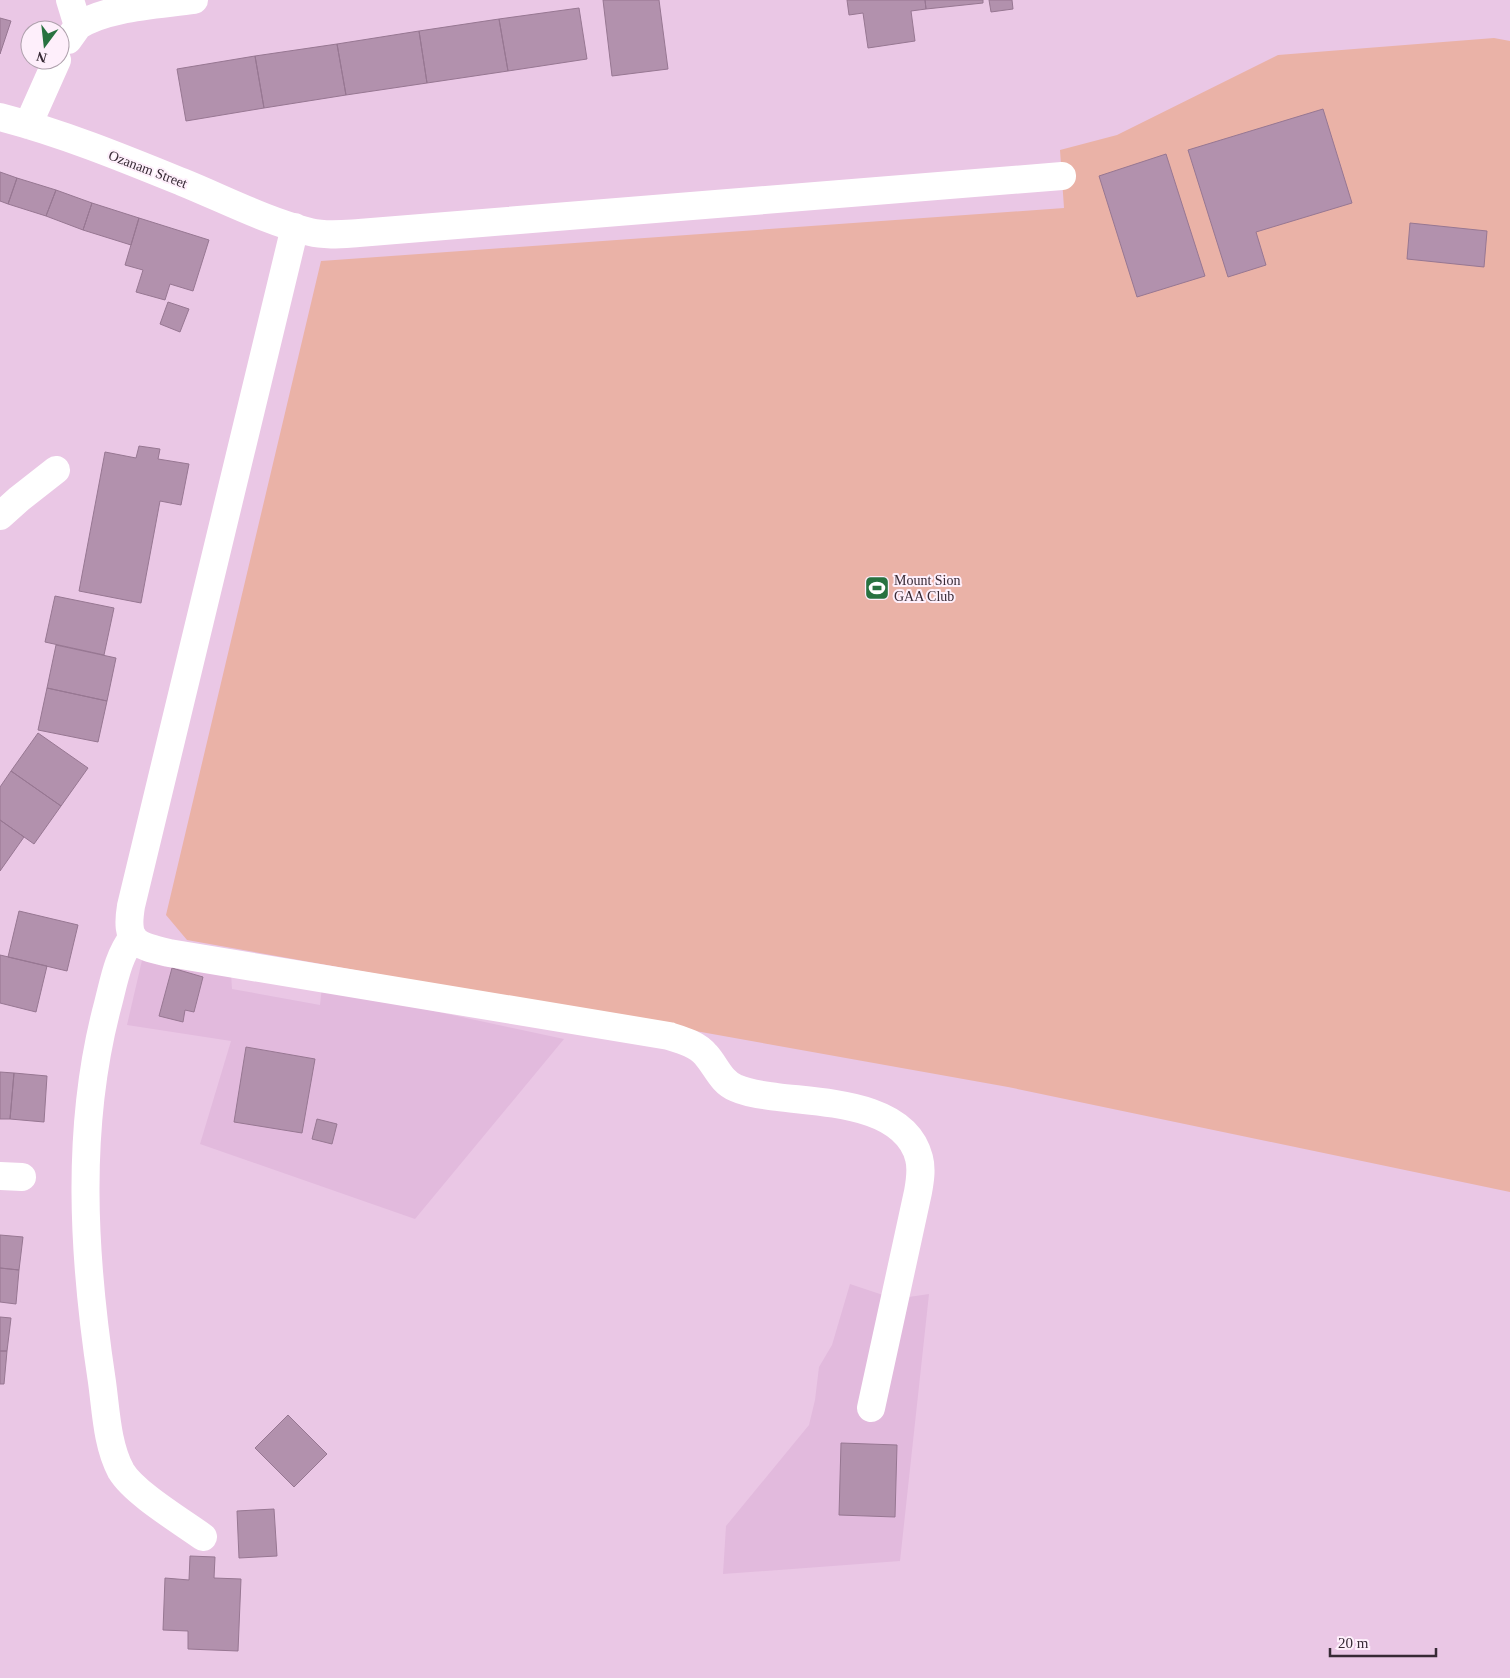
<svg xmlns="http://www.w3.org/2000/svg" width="1510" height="1678" font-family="'Times New Roman',serif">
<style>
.built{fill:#e2badd}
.green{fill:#eab2a7}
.building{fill:#b291ad;stroke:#977792}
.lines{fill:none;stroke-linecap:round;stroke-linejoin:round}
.minor{stroke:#fff;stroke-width:28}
.labels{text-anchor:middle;stroke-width:4;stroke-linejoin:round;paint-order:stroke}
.street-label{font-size:14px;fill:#372a35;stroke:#feeffb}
.poi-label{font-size:14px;fill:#372a35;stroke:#feeffb;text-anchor:start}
</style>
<rect width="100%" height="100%" fill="#eac7e5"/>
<!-- built -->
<path class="built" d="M143,956L231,973L232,989L320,1005L322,987L564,1039L415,1219L200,1144L231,1041L127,1025Z
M850,1284L895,1299L929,1294L900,1561L723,1574L726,1526L809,1425L815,1400L819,1367L832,1345Z"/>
<!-- green -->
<path class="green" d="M1494,38L1510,41V1192L1008,1087L187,940L166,915L321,261L1064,208L1060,150L1117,135L1278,55Z"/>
<!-- building -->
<path class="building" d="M603,0H659L668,69L612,76Z
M847,0H925L926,9L911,11L915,41L868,48L863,13L849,15Z
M925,0H983V3L926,9Z
M989,0H1012L1013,9L991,12Z
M579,8L587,59L508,71L499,19Z
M0,18L11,21L0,54Z
M499,19L508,71L427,83L419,31Z
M419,31L427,83L346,95L337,44Z
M337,44L346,95L264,108L255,56Z
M255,56L264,108L186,121L177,69Z
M1323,109L1352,203L1256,232L1266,265L1228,277L1188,150Z
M1166,154L1205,276L1137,297L1099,176Z
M0,172L17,178L8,204L0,201Z
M17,178L56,190L46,216L8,204Z
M56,190L92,203L83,230L46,216Z
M92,203L139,218L131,245L83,230Z
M139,218L209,240L193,291L170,284L165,300L136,292L143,270L125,265Z
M1410,223L1487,231L1484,267L1407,259Z
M168,302L189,309L180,332L160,324Z
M139,446L160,449L158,459L189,464L181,505L160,501L141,603L79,591L105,452L136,458Z
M55,596L114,608L104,655L45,642Z
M56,645L116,658L107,701L47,688Z
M47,688L107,701L98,742L38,730Z
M38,733L88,768L61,806L11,771Z
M11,771L61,806L34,844L0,820V787Z
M0,820L24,837L0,871Z
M19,911L78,925L67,971L8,957Z
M0,955L47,966L36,1012L0,1003Z
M172,968L203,977L194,1012L185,1010L183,1022L159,1016Z
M246,1047L315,1059L302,1133L234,1122Z
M0,1072L14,1073L10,1119H0Z
M14,1073L47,1076L44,1122L10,1119Z
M317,1119L337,1124L332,1144L312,1139Z
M0,1235L23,1237L19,1270L0,1268Z
M0,1268L19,1270L16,1304L0,1302Z
M0,1317L11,1318L7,1351H0Z
M0,1351H7L4,1384H0Z
M288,1415L327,1454L294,1487L255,1448Z
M841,1443L897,1445L895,1517L839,1515Z
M274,1509L277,1556L239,1558L237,1511Z
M190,1556L215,1557L214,1578L241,1579L238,1651L188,1649V1631L163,1630L165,1578L189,1580Z"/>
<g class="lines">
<!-- minor -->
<path class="minor" d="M78,26C106,7 160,5 194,0
M68,40L78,26L70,0
M0,117C62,133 123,158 182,182C224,199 266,221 310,232C325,236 343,234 359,233L1062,176
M28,125L57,60
M295,227L131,906C125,943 136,945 169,953L669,1036C682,1040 697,1044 706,1055C716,1066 721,1082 736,1088C749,1094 763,1095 777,1097C822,1103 905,1103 919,1158C922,1169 920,1181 918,1192L871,1408
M0,516L19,499L56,470
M133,937C118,956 114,981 108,1004C75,1127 83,1257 102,1382C106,1411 107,1445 121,1471C134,1493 181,1521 203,1537
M0,1176L22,1177"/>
</g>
<!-- icons -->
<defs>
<symbol id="stadium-square" viewBox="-11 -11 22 22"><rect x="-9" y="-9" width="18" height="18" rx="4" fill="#287240" stroke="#feeffb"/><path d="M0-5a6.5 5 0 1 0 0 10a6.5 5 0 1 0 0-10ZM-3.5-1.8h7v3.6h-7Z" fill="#fff"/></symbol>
</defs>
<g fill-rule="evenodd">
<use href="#stadium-square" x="863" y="574" width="28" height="28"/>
</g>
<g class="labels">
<!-- street labels -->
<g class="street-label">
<text transform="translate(148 169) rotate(21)" y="5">Ozanam Street</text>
</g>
<!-- poi labels -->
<g class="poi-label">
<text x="894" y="585">Mount Sion<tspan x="894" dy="16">GAA Club</tspan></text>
</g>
</g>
<!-- north arrow -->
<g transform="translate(45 45) rotate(195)"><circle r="24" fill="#feeffb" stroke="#aea0ac"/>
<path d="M0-4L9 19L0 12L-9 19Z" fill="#287240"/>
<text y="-8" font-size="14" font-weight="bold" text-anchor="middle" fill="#372a35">N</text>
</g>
<!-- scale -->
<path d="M1330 1648v8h106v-8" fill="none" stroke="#372a35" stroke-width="2.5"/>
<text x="1338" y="1648" font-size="15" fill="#372a35" stroke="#feeffb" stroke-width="4" paint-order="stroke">20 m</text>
</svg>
